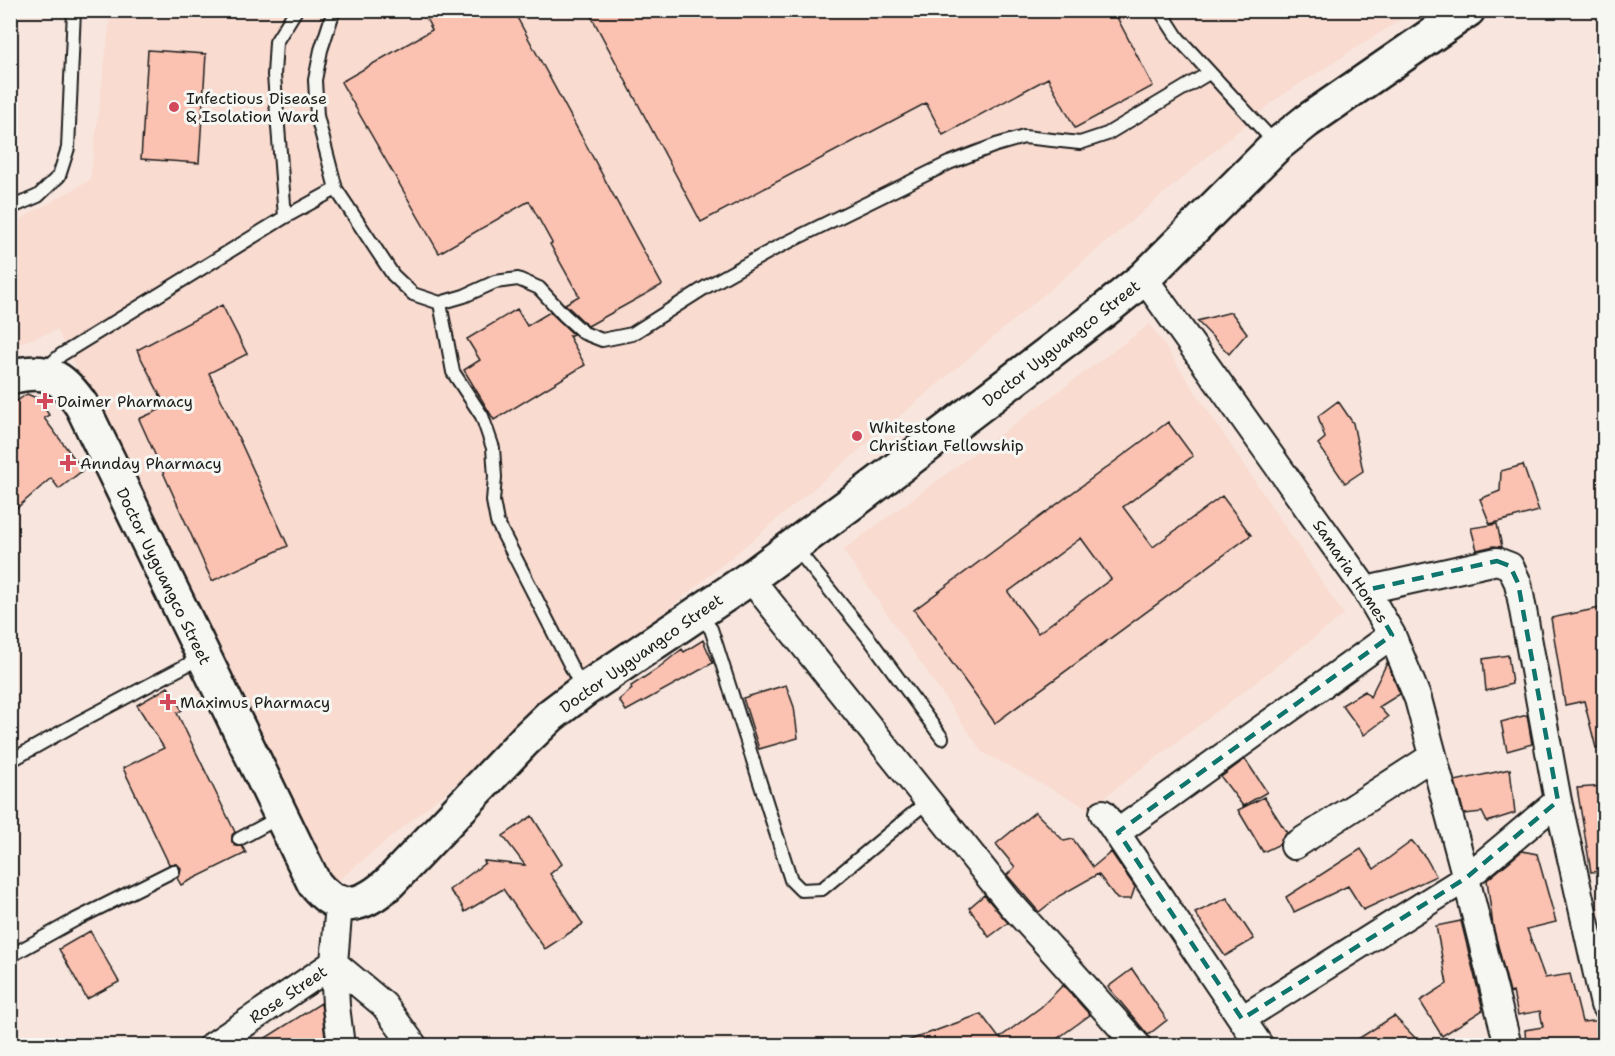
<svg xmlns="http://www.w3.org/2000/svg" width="1615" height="1056" font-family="'Shantell Sans',sans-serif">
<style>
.built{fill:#f9dbd0}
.building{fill:#fbc2b1;stroke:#1c1c1c;stroke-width:1.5;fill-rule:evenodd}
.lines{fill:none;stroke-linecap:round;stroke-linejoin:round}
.service-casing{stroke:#1c1c1c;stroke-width:16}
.minor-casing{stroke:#1c1c1c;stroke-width:30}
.secondary-casing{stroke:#1c1c1c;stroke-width:38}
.service{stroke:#f6f6f2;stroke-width:12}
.minor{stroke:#f6f6f2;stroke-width:26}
.secondary{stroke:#f6f6f2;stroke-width:33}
.marked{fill:none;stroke:#0f766e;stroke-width:4.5;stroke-dasharray:12 8;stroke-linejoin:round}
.poi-dot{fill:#d1495b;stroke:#f6f6f2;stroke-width:2}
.labels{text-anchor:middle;stroke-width:6;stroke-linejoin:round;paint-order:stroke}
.poi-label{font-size:16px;fill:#1c1c1c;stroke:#f6f6f2;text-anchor:start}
.street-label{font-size:16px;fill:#1c1c1c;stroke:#f6f6f2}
</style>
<rect width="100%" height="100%" fill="#f8e6de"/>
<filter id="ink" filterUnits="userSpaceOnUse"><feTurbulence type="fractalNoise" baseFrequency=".0167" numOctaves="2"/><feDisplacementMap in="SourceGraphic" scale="12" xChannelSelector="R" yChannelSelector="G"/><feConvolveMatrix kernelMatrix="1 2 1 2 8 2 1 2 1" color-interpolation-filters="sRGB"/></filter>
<g filter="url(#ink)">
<!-- built -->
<path class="built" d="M111,11H1414L1275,100L761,533L334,884L57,330L11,346L10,225L90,180Z
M1150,324L1344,615L1089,809L982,752L843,550Z"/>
<!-- building -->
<path class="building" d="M422,10H513L662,285L588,326L565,304L579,296L550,244L552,243L529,201L439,253L341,82L432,30Z
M588,10H1113L1153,86L1075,128L1048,78L943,135L926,103L701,222Z
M148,50L206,54L199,163L141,159Z
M222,305L247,354L209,373L288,546L212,581L139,419L166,407L137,350Z
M517,309L527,326L550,312L573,334L569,336L585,365L494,420L464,370L480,360L467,339Z
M1231,312L1247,333L1229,354L1197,321Z
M27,394L39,399L49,415L44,418L83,470L59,489L51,478L10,514V406Z
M1338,401L1353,423L1363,471L1345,483L1318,444L1325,438L1318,416Z
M1168,422L1193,456L1123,507L1153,547L1222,496L1251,535L995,723L914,610ZM1081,538L1111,579L1038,633L1008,592Z
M1523,465L1539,511L1490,524L1480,499L1500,491L1501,471Z
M1497,524L1502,547L1494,546L1477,550L1471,528Z
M1600,608L1605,646V746L1596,748L1584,701L1565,705L1551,618Z
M703,640L713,663L626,711L619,700L632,689L631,686L657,669L682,649L684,652Z
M1508,655L1512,684L1486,691L1483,659Z
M1387,663L1400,694L1379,707L1388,717L1364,735L1342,705L1365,691L1370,697Z
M786,685L794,707L798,738L759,749L743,698Z
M168,687L182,710L177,713L235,832L232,835V842L235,846H242L246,853L181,885L177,878L180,875L181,868L177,864H169L123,768L164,748L137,705Z
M1527,715L1532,744L1507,751L1501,722Z
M1245,759L1267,792L1243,806L1221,777Z
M1510,769L1515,813L1487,822L1482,812L1464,814L1455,781Z
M1605,786V871L1591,872L1577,788Z
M1264,797L1287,833L1281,839L1280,844L1263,852L1238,810Z
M1035,812L1064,841L1073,839L1093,867L1111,852L1135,887L1131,899H1117L1098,874L1059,896L1039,912L1007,875L1015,867L996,844Z
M532,816L562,864L550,874L583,924L545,949L503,889L465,912L459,901L449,890L485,863L484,861L525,865L503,836Z
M1412,841L1426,858L1436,876L1363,910L1348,886L1294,912L1286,897L1361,849L1374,869Z
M1522,851L1537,854L1556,922L1527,929L1545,978L1570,974L1582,1022L1605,1020V1046H1526L1525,1030L1543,1027L1540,1011L1518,1015L1513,992L1510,993L1493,926L1487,880Z
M984,895L1008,923L989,937L969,908Z
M1227,898L1254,939L1225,956L1195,913Z
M1461,921L1483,1010L1442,1036L1420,1001L1447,984L1436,926Z
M90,931L119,982L87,999L59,949Z
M1132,969L1167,1020L1148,1035L1108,987Z
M1063,985L1090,1015L1047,1046H903L902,1043L981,1014L999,1038L1041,1007Z
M321,1003L325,1037L314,1046H253Z
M1394,1016L1423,1046H1347Z"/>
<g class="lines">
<defs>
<path id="service" d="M334,10L321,50L315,80L317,116L336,189L393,275L413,294L440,303L464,296L495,282L518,279L539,288L564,315L584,333L602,340L632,334L706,287L774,249L949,163L996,145L1024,137L1080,143L1107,134L1209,73
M1160,10L1178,38L1276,144
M10,208L38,196L59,176L68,148L74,10
M285,217L274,75L276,42L296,10
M440,303L453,372L482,416L493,448L495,477L493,501L497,522L582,688
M44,370L61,355L285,217L336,189
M794,546L871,641L942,738
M699,615L711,629L715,641L791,880L801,890L822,889L928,801
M10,761L81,721L202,657
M239,839L280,817
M10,956L75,920L173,871"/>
<path id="minor" d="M1144,278L1366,590L1392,635L1418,699L1466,878L1508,1046
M750,578L1010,903L1138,1046
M1366,590L1497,561L1510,566L1518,583L1558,801L1604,1005
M1103,813L1260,1046
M1118,832L1392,635
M1294,846L1433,756
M339,904L334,963L336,1006L341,1046
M1242,1019L1466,878L1558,801
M212,1046L334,963L384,1005L414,1046"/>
<path id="secondary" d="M10,377C47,367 62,376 82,406L314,883C338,915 364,906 390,882L525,740L551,715L584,690L750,578L861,496L1101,313L1144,278L1277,145L1307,121L1468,10"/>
</defs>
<!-- service casing -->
<use href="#service" class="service-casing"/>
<!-- minor casing -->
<use href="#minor" class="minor-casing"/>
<!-- secondary casing -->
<use href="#secondary" class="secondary-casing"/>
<!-- service -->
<use href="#service" class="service"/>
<!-- minor -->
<use href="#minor" class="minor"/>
<!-- secondary -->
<use href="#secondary" class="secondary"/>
</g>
</g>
<!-- marked area -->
<path class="marked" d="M1497,561L1510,566L1518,583L1558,801L1466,878L1242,1019L1118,832L1392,635L1366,590Z"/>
<!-- markers -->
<g class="poi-dot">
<circle cx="174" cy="107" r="6"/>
<path d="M42 392h6v6h6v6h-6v6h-6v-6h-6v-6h6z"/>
<circle cx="857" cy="436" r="6"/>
<path d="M65 454h6v6h6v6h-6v6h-6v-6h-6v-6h6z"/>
<path d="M165 693h6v6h6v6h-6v6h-6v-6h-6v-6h6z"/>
</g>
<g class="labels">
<!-- poi labels -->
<g class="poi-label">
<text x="186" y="104">Infectious Disease<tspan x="186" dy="18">&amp; Isolation Ward</tspan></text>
<text x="57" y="407">Daimer Pharmacy</text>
<text x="869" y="433">Whitestone<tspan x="869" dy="18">Christian Fellowship</tspan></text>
<text x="80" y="469">Annday Pharmacy</text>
<text x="180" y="708">Maximus Pharmacy</text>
</g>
<!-- street labels -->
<g class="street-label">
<text transform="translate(1061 343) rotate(-38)" y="6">Doctor Uyguangco Street</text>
<text transform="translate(1351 571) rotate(56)" y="6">Samaria Homes</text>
<text transform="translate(164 576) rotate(64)" y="6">Doctor Uyguangco Street</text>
<text transform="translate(641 653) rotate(-35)" y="6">Doctor Uyguangco Street</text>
<text transform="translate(288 994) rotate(-34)" y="6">Rose Street</text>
</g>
</g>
<!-- margin -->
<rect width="1615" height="1056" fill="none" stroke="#f6f6f2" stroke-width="36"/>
<rect x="18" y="18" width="1579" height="1020" fill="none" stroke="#1c1c1c" stroke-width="2" filter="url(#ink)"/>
</svg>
